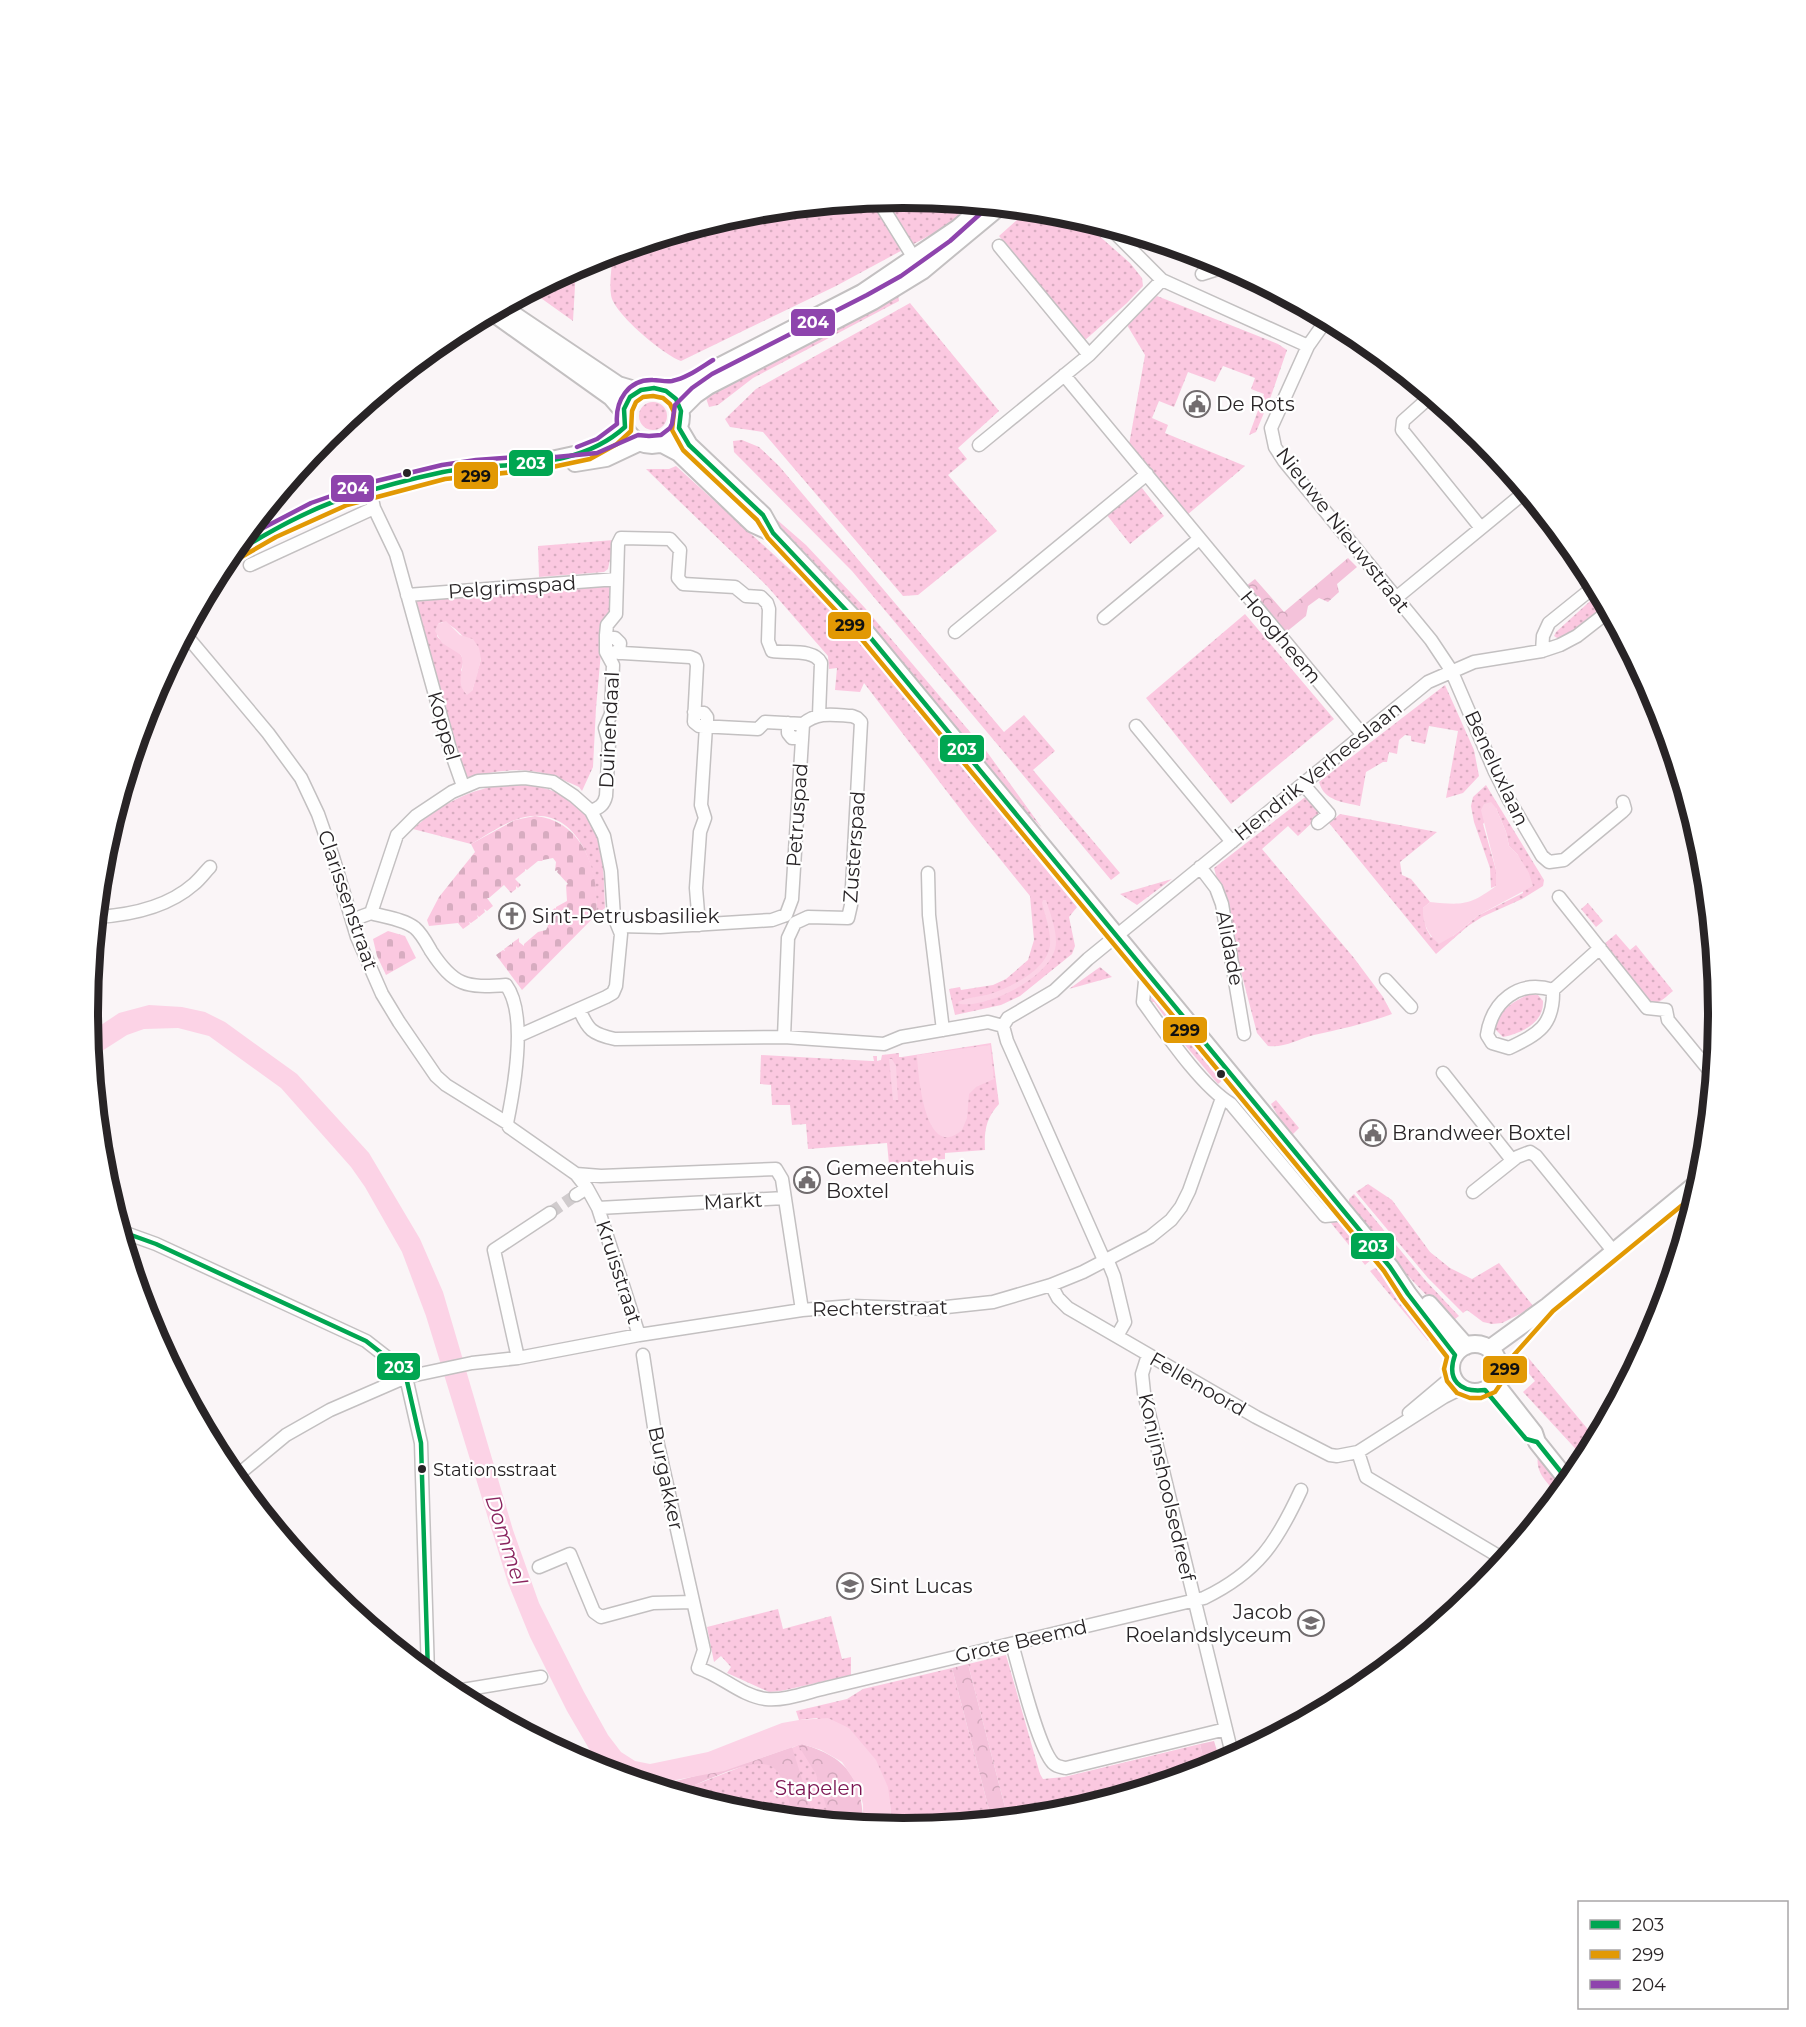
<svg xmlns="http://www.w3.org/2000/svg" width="1806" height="2027" font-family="Montserrat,sans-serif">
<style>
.green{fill:url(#green-dots);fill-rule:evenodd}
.forest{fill:url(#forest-crowns)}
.cemetery{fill:url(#cemetery-stones)}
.water{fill:#fcd3e6}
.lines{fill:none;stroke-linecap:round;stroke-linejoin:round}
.street-tunnel{stroke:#d0cbcd;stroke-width:12;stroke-dasharray:12 6;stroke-linecap:butt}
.street-casing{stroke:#c3c0c1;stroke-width:15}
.secondary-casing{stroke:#c3c0c1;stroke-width:20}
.street{stroke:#fefefe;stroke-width:12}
.secondary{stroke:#fefefe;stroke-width:16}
.bus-1-casing{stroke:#fff;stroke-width:9}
.bus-2-casing{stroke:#fff;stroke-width:9}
.bus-3-casing{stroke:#fff;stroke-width:9}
.bus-1{stroke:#00a651;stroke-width:4.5}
.bus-2{stroke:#e29904;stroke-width:4.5}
.bus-3{stroke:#8e44ad;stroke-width:4.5}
.bus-dot{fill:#282426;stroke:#fff;stroke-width:2}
.labels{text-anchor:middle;stroke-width:4.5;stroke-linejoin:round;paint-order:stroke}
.bus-label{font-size:18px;fill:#282426;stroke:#fff;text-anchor:start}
.poi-label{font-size:20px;fill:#282426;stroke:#fff;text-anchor:start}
.street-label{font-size:20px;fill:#282426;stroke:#fff}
.park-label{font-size:20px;fill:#7b1452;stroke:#fff}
.water-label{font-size:21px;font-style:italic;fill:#8a255f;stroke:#fff}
.rim{fill:none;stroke:#282426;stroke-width:8}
.line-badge{stroke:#fff;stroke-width:2}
.badge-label{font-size:16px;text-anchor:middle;font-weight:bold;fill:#fff}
.pale-badge-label{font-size:16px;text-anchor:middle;font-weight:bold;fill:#111}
</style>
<defs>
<pattern id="green-dots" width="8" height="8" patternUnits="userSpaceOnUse" patternTransform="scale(1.5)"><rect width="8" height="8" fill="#fbc8e0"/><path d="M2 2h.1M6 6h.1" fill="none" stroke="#d7acc0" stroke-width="1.8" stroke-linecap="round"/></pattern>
<pattern id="forest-crowns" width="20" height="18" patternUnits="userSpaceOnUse" patternTransform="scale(1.5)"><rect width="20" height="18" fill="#f4c2da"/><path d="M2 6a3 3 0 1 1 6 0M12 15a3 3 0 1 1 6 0" fill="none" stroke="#d1a7bb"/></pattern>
<pattern id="cemetery-stones" width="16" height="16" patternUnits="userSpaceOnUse" patternTransform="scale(1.5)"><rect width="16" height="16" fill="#fbc8e0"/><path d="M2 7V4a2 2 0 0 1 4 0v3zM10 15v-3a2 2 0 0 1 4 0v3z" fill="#d7acc0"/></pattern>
</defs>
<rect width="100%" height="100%" fill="#faf5f7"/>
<!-- green -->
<path class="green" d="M903,198L977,205L934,233L836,286L681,361C664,355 613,313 611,295C609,282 612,266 613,253L744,213Z
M1028,210L1063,213L1080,219L1130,263L1142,278L1143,286L1127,303L1084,341L999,236Z
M576,268L573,321L531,291Z
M898,293L899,301L753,378L718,405L709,407L706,398L770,360Z
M1157,296L1278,344L1287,350L1271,396L1256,432L1249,435L1264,394L1251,389L1255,378L1223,366L1215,382L1188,372L1174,407L1159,401L1152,418L1168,425L1165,433L1245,466L1187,515L1129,445L1145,355L1127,325Z
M910,303L999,411L958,448L967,459L948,475L997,531L918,595L903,596L763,432L730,427L725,419L756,389Z
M639 416a14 14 0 1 1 28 0a14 14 0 1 1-28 0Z
M742,440L759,447L779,466L1004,732L1024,715L1055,751L1033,770L1120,873L1111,880L852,571L734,452L733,441Z
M676,466L771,552L827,604L858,637L976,777L1029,849L1077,907L1069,917L1075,946L1072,954L1020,996L1001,1005L955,1015L949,989L960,987L961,990L993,985L1006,979L1028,960L1034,940L1030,896L971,823L864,683L860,692L835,690L837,668L829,669L828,656L767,586L646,469H669Z
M1142,488L1164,516L1130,544L1106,514L1137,489Z
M759,504L806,545L865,608L987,752L1042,828L1018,803L812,560Z
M614,540L608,569L604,572L539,577L538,546Z
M611,583V613L603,630L596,708L593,767L582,791L579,787C570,783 562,779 553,776C526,766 490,770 464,780L413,597ZM442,622C456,624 472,647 481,659L472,691L461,670C470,649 446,649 437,636L438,624Z
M1599,593L1607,608L1597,617L1560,640L1554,636L1556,632Z
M1245,614L1334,719L1231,804L1146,698Z
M1445,685L1474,750L1479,776L1463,793L1446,798L1458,731L1429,726L1425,744L1411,741V736L1405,735L1399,740L1397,754L1389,752L1387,762H1383L1366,772L1360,806C1343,802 1324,801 1319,782Z
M507,784C551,783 592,800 601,848C604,868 604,888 605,908L596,915C600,873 580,806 525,817C506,821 487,835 471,844L413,829C441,804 470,789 507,784Z
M1486,785L1544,880L1543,886L1522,899L1482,917L1468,926L1436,954L1329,823L1340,814L1437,832L1400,862L1402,875L1411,879L1430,902L1423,908L1426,928L1431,937L1453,936L1479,915L1523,893L1518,855L1509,846L1506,832L1496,808L1483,824L1496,870V886L1491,888L1490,868L1474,822L1471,806L1473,797Z
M1304,798H1309L1319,811L1316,819L1298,836L1288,826L1262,849L1354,958L1383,997L1392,1014C1366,1024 1340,1029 1314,1035C1298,1039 1285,1048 1268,1046L1257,1033L1214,868Z
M1172,879L1137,905L1120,894Z
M1588,903L1603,921L1596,927L1581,909Z
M1616,934L1630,950L1636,945L1673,991C1664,998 1658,1007 1647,1000L1604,944Z
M1100,967L1112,977L1069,989Z
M1149,994L1224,1079L1218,1084L1185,1045L1154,1002H1151L1147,997Z
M1529,994L1538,995L1543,1001C1544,1023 1522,1033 1503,1037L1495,1029C1498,1010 1513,1002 1529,994Z
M991,1043L999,1104C986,1118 984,1131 985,1150L945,1153V1159L889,1164L887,1143L808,1149L806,1124L792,1125L790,1105H772L771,1085L760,1084L761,1055L872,1061H874L873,1056H877V1061L881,1060L882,1055L899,1053V1057H902Z
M1276,1100L1299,1128L1292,1135H1289L1271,1104Z
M1368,1184L1392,1200L1430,1252L1450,1268L1472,1279L1499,1263L1534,1307L1502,1323L1492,1324L1483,1322L1467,1310L1463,1313L1428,1278L1356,1192Z
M1354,1194L1425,1280L1459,1316L1450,1323L1431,1300L1387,1254L1349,1206V1199Z
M1336,1221L1350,1228L1372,1255V1259L1365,1265L1331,1223Z
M1380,1265L1435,1336L1428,1341L1370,1271Z
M1526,1355L1596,1439L1585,1459L1523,1392L1535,1381L1522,1365Z
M1538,1456L1564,1488L1558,1495C1548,1483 1535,1473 1538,1456Z
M778,1609L783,1629L831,1616L842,1659L851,1657V1675L781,1691L769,1692L727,1673L731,1667L721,1656L714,1662L707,1627Z
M1006,1655L1040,1774L1043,1779L1064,1777L1200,1744L1206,1770L1062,1814L1008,1819L968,1664Z
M952,1668L992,1821L903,1829L890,1828L891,1809L817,1718L799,1720L796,1711L847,1699L863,1689Z
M798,1745H801L863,1826L743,1814L696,1799L692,1786L751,1763L762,1762Z"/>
<!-- forest -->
<path class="forest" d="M1348,558L1357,567L1337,584L1339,592L1328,602L1319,598L1308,606L1306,616L1285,633L1246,586L1255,579L1284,612Z
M968,1664L1008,1819L992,1821L952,1668Z
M1214,1741L1221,1764L1206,1770L1200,1744Z
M802,1744C847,1757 863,1779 863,1826L831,1822L816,1774L798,1745Z
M792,1747L815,1821L794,1819C789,1804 786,1782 776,1770C761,1752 711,1779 692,1786L696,1799L657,1786L749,1762Z"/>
<!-- cemetery -->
<path class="cemetery" d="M535,816C584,821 600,872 596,915L522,990L496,955L503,950L505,951L504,949L511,944L512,945V943L519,938V942L524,946V944L538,932L546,930L548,926L542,918L548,913L550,914L549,912L555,908L556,909V907L567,901L566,885L568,884L557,872L558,870L555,871L556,862L553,858L543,860L542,861H538L527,870L525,869V871L515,879L521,885L518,888L516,886V889L511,893L504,885L489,898H487L493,906L487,911L484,909L485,912L479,917L477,915L478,918L471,923L469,922L470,924L463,929L458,923L429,926L427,920L439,897L475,852L471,844L515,820Z
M388,931L405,936L416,958L386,975L377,956L373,939Z"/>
<!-- water -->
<path class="water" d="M446,621L460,635L473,639L479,648L481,659L478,672L472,691L467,695C453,681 467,669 461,655L442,643L435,631L438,624Z
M1491,802L1496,808L1506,832L1509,846L1518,855L1529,873L1533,886L1479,915L1453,936L1439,944C1428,934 1422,923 1423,908L1430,902C1462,905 1469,906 1496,886V870L1481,810L1484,804Z
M1043,900H1046C1050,913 1056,928 1056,942C1056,975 989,1008 960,1004L958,1002C968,997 980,997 990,994C1011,987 1047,970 1050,945C1051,931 1045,916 1042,903Z
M149,1005L182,1007L205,1012L225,1022L297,1074L369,1153L420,1239L443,1292L513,1530L539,1603L584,1692L608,1735L621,1752L635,1761L650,1764L708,1752L782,1723L799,1720L828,1718L849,1728L876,1760L888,1787L891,1809L890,1828L863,1826V1804L857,1785L842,1762L821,1750L802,1744L724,1771L676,1780L655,1787L602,1771L567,1711L530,1637L508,1583L426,1316L402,1252L365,1187L351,1167L281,1088L209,1036L178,1028L144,1029L127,1035L91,1058L89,1033L119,1013Z
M990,1045L994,1079L976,1087L969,1094L967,1118L962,1130C925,1163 918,1074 917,1055Z
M889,1059H892L896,1066L898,1100H893Z"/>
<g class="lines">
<!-- street-tunnel -->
<path class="street-tunnel" d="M550,1213L576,1195"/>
<defs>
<path id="street" d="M878,200L917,263
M1110,228L1162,280L1308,346
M1134,238L1137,236
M999,246L1089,355
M1202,274L1221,268L1225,265
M1327,319L1308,346L1271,428L1275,447L1284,461L1431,640L1451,670L1495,772L1509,800L1542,856L1549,862L1564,860L1622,812L1625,809L1623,802
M1064,375L1362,734
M1431,396L1403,421L1402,430L1481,528
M979,445L1089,355L1162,280
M370,490L374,508L396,554L450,749L463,786
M250,565L374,508
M407,595L617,579
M1396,598L1525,492
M1104,618L1199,539
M955,632L1147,474
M185,634L268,733L301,778L318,814L333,857L357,937L382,994L399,1022L436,1076L446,1085L507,1123L509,1127L576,1174L587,1188L598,1208L639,1335
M606,638H615L620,643L619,653
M1542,651L1543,636L1549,623L1595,586
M606,652L690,657L695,659L697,665L694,722L699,726L758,729L765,722L803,724C818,711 834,715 852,716L857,718L861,722L851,905L848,918L808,917L795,923L788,938L784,1037
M694,712L704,713L707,717V726
M788,723V733L792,738L802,737
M1136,726L1232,842
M1303,784L1329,814L1318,823
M591,811C599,808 604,805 606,796L609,743L605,728L611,714L613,665L606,652V635L607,625L616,614L618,544L621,538L670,539L680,550L678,578L683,584L735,587L746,596L761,597L767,603L769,609L768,641L772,651C786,654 814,648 821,663L819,715
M1200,867L1216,888L1222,904L1244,1034
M928,873L929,915L943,1030
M1559,897L1647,1008L1666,1010L1668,1020L1713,1075
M371,913C384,917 404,919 415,928C422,934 427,944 431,951C454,986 466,988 506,985C528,1014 514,1089 507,1123
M97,917C130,915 168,907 194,884C200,879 205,872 210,867
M352,920L371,913L397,835L416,816L452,792L478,781L525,778L553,782L574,796L591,811L604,836L611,871L614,917L621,934L616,986L613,993L606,997L518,1036
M699,925L696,888L700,832L705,818L701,805L706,726
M619,926L660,927L772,920L786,915L792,899L803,724
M1146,971L1143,1002C1165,1032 1200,1085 1231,1104L1325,1216L1346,1214
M1386,980L1411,1007
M1553,990C1554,1026 1538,1034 1509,1048L1492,1043L1487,1035C1492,1002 1518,979 1553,990L1600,948
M579,1009C588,1030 592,1034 615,1039L784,1037L884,1044L901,1037L988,1022L1003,1026
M1443,1073L1512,1160
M576,1174L601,1176L776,1169L782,1179L802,1310
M1473,1192L1517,1157L1530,1152L1536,1156L1614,1252
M576,1195L587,1188
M598,1208L785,1198
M120,1231L156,1244L366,1341L398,1366L406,1377L421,1443L428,1674
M1107,1259L1114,1276L1125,1322L1117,1336
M1104,1260L1007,1041L1003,1026L1008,1018L1054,991L1088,959L1428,682L1474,662L1542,651L1560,645L1577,636L1609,611
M1051,1285L1058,1298L1068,1308L1256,1417L1330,1455L1337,1456L1358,1452L1444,1397L1462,1388
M643,1355L654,1427L704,1650L698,1668C721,1675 741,1696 766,1699C785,1701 808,1692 826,1688L1204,1598C1258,1572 1277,1542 1301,1490
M1148,1355L1142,1374L1144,1393L1233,1758
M518,1358L494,1250L550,1213
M1409,1413L1453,1376
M1358,1452L1366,1477L1505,1560
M234,1478L286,1435L330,1410L406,1377L472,1363L518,1358L639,1335L802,1310L852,1306L928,1309L993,1302L1051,1285L1083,1272L1150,1237L1171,1220L1181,1207L1189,1191L1222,1098
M539,1567L570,1554L594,1612L601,1617L653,1603L693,1602
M1012,1644C1019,1668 1038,1747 1053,1763C1057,1767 1061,1767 1066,1768L1226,1729
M450,1692L541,1677"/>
<path id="secondary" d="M492,312L611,397L624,412
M511,313L618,385L638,391
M623 416a29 29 0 1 1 58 0a29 29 0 1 1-58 0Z
M666,391L687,383L862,293L958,228L972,216L982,205
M681,409L695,395L708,386L873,301L922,271L999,207
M679,428L689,445L763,515L773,533L860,625L1390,1267L1408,1294L1455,1355
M662,444L679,453L753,524L773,533
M575,463L606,458L640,442
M227,557L273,530L344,498L444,472L542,462L588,452L613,438L625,427
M1429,1304L1466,1346
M1451 1368a24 24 0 1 1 48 0a24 24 0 1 1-48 0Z
M1489,1349L1548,1306L1701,1180
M1494,1382L1534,1433L1537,1442L1569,1482"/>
</defs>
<!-- street casing -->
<use href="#street" class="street-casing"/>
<!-- secondary casing -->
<use href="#secondary" class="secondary-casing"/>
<!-- street -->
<use href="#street" class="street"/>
<!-- secondary -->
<use href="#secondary" class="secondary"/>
<defs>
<path id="bus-1" d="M227,557C263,536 306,510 345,498C377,488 410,479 443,472C505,460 574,473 625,427L624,409L630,397L641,390L654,388L666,391L676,399L681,411L679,428L689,445L763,515L773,533L860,625L1390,1267L1408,1294L1455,1355C1446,1380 1460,1393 1485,1390L1526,1439L1537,1442L1569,1482
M120,1231L156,1244L366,1341L398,1366L406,1377L421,1443L428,1674"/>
<path id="bus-2" d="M231,563L276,537L347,505L445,479L543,469L590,459L617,444L631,431L632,411L636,402L643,397L653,396L663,398L670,404L674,412L672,430L683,450L757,520L768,538L854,630L1384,1271L1402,1299L1447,1357L1444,1369L1447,1381L1457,1393L1470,1398H1481L1495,1392L1504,1379L1505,1365L1553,1311L1697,1193"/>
<path id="bus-3" d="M577,447L597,439L617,424C615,401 628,379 653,380C659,380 665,382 672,381C687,378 700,368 713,360
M242,539L311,503L368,483L442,465L476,460L542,455L556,457L597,453L638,435L649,436L661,435L670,428L672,424L675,405L692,388L712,374L867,295L901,276L950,241L989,206"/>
</defs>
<!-- bus-1 casing -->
<use href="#bus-1" class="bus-1-casing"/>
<!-- bus-2 casing -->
<use href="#bus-2" class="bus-2-casing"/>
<!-- bus-3 casing -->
<use href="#bus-3" class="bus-3-casing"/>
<!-- bus-1 -->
<use href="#bus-1" class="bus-1"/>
<!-- bus-2 -->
<use href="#bus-2" class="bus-2"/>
<!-- bus-3 -->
<use href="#bus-3" class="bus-3"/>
</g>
<!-- icons -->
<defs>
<symbol id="civic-ring" viewBox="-11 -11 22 22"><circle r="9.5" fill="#fff" stroke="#726d6f" stroke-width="1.5"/><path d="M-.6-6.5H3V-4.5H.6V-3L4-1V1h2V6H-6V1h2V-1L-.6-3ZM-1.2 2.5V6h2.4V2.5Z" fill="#726d6f"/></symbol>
<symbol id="church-ring" viewBox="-11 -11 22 22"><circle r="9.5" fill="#fff" stroke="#726d6f" stroke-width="1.5"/><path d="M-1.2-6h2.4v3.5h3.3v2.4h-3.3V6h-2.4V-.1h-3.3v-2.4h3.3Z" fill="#726d6f"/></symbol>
<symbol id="university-ring" viewBox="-11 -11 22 22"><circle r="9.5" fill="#fff" stroke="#726d6f" stroke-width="1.5"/><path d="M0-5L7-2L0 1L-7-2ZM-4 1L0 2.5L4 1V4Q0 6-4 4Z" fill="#726d6f"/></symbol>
<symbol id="school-ring" viewBox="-11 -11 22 22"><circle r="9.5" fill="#fff" stroke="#726d6f" stroke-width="1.5"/><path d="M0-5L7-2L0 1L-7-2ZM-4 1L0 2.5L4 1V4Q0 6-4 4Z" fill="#726d6f"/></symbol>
</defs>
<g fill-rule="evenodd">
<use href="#civic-ring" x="1182" y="389" width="30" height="30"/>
<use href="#church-ring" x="497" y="901" width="30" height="30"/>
<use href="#civic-ring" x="1358" y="1118" width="30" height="30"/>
<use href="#civic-ring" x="792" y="1165" width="30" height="30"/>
<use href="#university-ring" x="835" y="1571" width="30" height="30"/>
<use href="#school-ring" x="1296" y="1608" width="30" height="30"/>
</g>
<!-- markers -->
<g class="bus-dot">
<circle cx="407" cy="473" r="5"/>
<circle cx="1221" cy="1074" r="5"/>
<circle cx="422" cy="1469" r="5"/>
</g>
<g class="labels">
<!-- bus labels -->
<g class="bus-label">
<text x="433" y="1476">Stationsstraat</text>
</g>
<!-- poi labels -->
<g class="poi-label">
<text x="1216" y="411">De Rots</text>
<text x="532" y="923">Sint-Petrusbasiliek</text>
<text x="1392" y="1140">Brandweer Boxtel</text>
<text x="826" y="1175">Gemeentehuis<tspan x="826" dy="23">Boxtel</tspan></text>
<text x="870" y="1593">Sint Lucas</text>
<text x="1292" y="1619" text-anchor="end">Jacob<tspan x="1292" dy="23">Roelandslyceum</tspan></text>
</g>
<!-- street labels -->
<g class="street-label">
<text transform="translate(1343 530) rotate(52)" y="7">Nieuwe Nieuwstraat</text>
<text transform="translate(512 587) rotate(-4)" y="7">Pelgrimspad</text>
<text transform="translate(1281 637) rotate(50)" y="7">Hoogheem</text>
<text transform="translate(444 726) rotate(74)" y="7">Koppel</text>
<text transform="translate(609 730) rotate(-87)" y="7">Duinendaal</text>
<text transform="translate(1497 768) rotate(65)" y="7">Beneluxlaan</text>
<text transform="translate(1318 771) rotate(-39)" y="7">Hendrik Verheeslaan</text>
<text transform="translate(797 815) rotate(-86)" y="7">Petruspad</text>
<text transform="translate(854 847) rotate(-86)" y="7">Zusterspad</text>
<text transform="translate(348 900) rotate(71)" y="7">Clarissenstraat</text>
<text transform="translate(1230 948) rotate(79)" y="7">Alidade</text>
<text transform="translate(733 1201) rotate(-3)" y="7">Markt</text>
<text transform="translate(619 1272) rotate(72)" y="7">Kruisstraat</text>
<text transform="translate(880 1308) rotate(-1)" y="7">Rechterstraat</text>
<text transform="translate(1198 1384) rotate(30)" y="7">Fellenoord</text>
<text transform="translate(666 1478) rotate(78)" y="7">Burgakker</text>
<text transform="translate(1167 1487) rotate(77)" y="7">Konijnshoolsedreef</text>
<text transform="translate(1021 1641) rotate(-13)" y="7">Grote Beemd</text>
</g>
<!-- park labels -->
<g class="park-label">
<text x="819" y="1795">Stapelen</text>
</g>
<!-- water labels -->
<g class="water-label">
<text transform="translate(506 1540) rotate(72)" y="7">Dommel</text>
</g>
</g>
<!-- crop -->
<path d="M0 0H1806V2027H0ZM98 1013a805 805 0 1 1 1610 0a805 805 0 1 1-1610 0Z" fill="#fff" fill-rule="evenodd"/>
<path class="rim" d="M98 1013a805 805 0 1 1 1610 0a805 805 0 1 1-1610 0Z"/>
<g class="line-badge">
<rect x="790" y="308" width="46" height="29" rx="6" fill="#8e44ad"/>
<rect x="508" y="449" width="46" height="28" rx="6" fill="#00a651"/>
<rect x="453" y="461" width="46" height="29" rx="6" fill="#e29904"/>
<rect x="330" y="474" width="45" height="29" rx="6" fill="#8e44ad"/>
<rect x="827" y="611" width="45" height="29" rx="6" fill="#e29904"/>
<rect x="939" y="734" width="46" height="29" rx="6" fill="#00a651"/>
<rect x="1162" y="1016" width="46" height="28" rx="6" fill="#e29904"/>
<rect x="1350" y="1232" width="45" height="28" rx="6" fill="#00a651"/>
<rect x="376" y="1352" width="45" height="29" rx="6" fill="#00a651"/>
<rect x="1482" y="1355" width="46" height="29" rx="6" fill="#e29904"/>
</g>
<g class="badge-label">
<text x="813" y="328">204</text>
<text x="531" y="469">203</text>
<text x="353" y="494">204</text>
<text x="962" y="755">203</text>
<text x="1373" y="1252">203</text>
<text x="399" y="1373">203</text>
</g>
<g class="pale-badge-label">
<text x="476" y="482">299</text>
<text x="850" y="631">299</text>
<text x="1185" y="1036">299</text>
<text x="1505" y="1375">299</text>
</g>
<!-- legend -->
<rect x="1578" y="1901" width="210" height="108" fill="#ffffff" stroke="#a9a7a8" stroke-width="1.5"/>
<rect x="1590" y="1920" width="30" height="9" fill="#00a651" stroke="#a9a7a8" stroke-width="1.5"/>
<text x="1632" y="1931" font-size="18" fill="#282426">203</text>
<rect x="1590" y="1950" width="30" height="9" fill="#e29904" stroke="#a9a7a8" stroke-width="1.5"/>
<text x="1632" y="1961" font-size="18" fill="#282426">299</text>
<rect x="1590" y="1980" width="30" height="9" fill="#8e44ad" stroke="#a9a7a8" stroke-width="1.5"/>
<text x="1632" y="1991" font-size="18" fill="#282426">204</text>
</svg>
